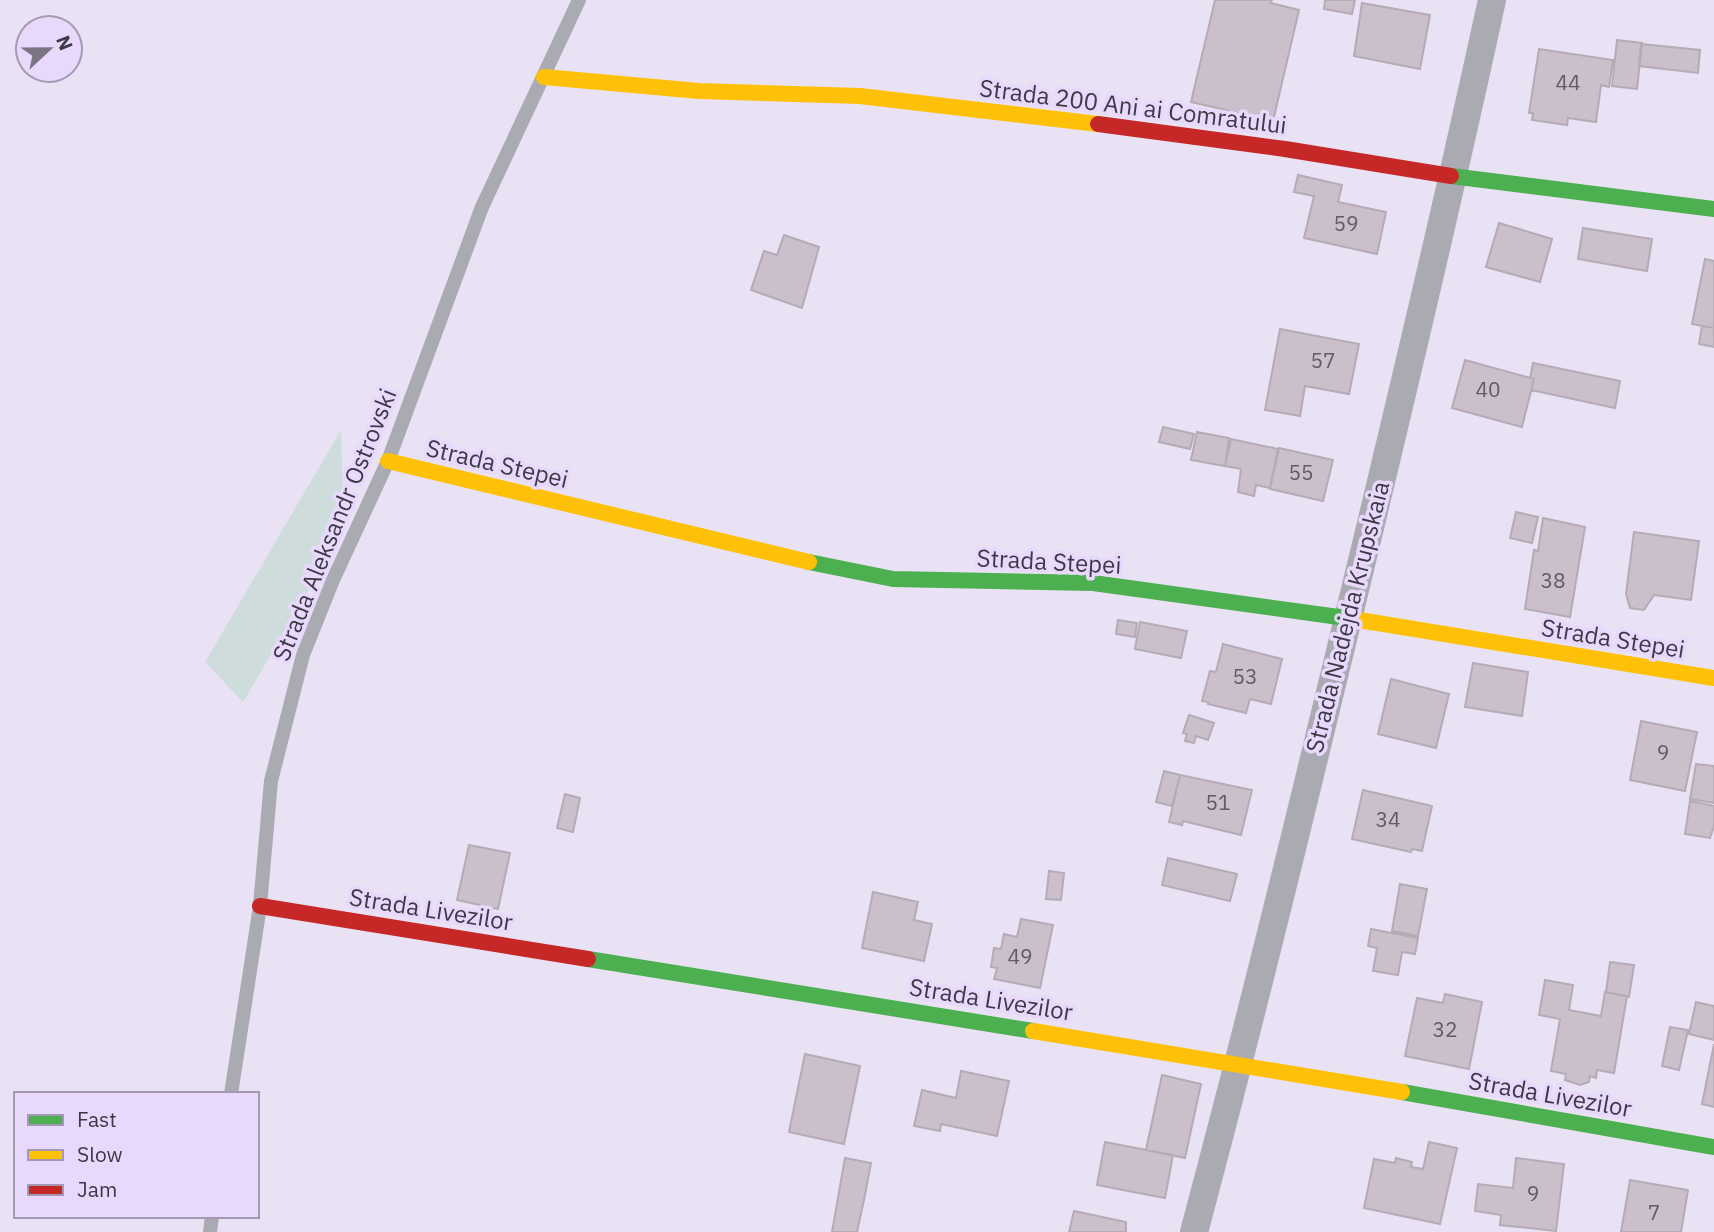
<svg xmlns="http://www.w3.org/2000/svg" width="1714" height="1232" font-family="'IBM Plex Sans',sans-serif">
<style>
.green{fill:#cedddc}
.building{fill:#cabfcb;stroke:#b5abb6;stroke-width:2}
.lines{fill:none;stroke-linecap:round;stroke-linejoin:round}
.lane{stroke:#a9aab2;stroke-width:14}
.street{stroke:#a9aab2;stroke-width:28}
.fast{stroke:#4caf50;stroke-width:16}
.slow{stroke:#ffc107;stroke-width:16}
.jam{stroke:#c62828;stroke-width:16}
.labels{text-anchor:middle;stroke-width:7;stroke-linejoin:round;paint-order:stroke}
.number-label{font-size:21px;fill:#615a67}
.street-label{font-size:24px;fill:#3e3946;stroke:#e8d9fc}
</style>
<rect width="100%" height="100%" fill="#e9e1f4"/>
<!-- green -->
<path class="green" d="M341,430L343,498L339,539L243,702L205,662Z"/>
<!-- building -->
<path class="building" d="M1215,0H1272L1271,3L1299,10L1273,121L1191,102Z
M1325,0H1355L1352,14L1324,9Z
M1362,3L1430,15L1420,69L1354,56Z
M1617,40L1642,43L1637,89L1612,86Z
M1641,44L1700,50L1698,73L1639,66Z
M1539,49L1613,60L1609,87L1601,85L1596,122L1568,118L1567,125L1532,120L1533,113H1529Z
M1298,175L1342,185L1338,202L1386,212L1377,254L1304,238L1314,196L1294,192Z
M1499,223L1552,239L1540,282L1486,267Z
M1583,228L1652,239L1647,271L1578,259Z
M784,235L819,247L802,308L751,290L764,251L777,255Z
M1705,259L1714,261V328L1692,324Z
M1702,326L1714,328V347L1699,344Z
M1280,329L1359,344L1349,394L1305,386L1300,416L1265,410Z
M1465,360L1534,379L1522,427L1452,408Z
M1533,363L1620,381L1615,408L1531,390L1534,379L1530,378Z
M1163,427L1194,434L1190,449L1159,442Z
M1197,432L1229,438L1225,466L1191,460Z
M1231,439L1278,449L1270,488L1256,485L1254,496L1238,492L1241,469L1225,466Z
M1279,448L1333,460L1323,501L1270,489Z
M1516,512L1538,517L1532,543L1510,538Z
M1543,518L1585,527L1570,617L1525,609L1534,550L1538,551Z
M1634,532L1699,541L1691,600L1654,595L1644,610L1630,608L1626,594Z
M1118,620L1137,623L1135,637L1116,634Z
M1140,622L1187,631L1181,658L1135,649Z
M1223,644L1282,659L1271,704L1250,699L1246,713L1208,704V702L1202,701L1210,671L1216,672Z
M1473,663L1528,672L1522,716L1465,707Z
M1391,679L1449,694L1436,748L1378,734Z
M1189,715L1214,723L1208,740L1196,736L1194,743L1185,741L1187,734L1183,733Z
M1641,721L1697,732L1685,791L1630,780Z
M1696,764L1714,766V803L1690,799Z
M1164,771L1180,775L1172,806L1156,802Z
M1180,775L1252,790L1241,835L1183,821L1182,825L1169,822Z
M1363,790L1432,806L1422,851L1412,849L1411,852L1352,839Z
M565,794L580,798L573,832L557,828Z
M1690,801L1714,806V826L1710,838L1685,834Z
M469,845L510,853L498,909L457,900Z
M1168,858L1237,874L1230,901L1162,885Z
M1049,871L1064,873L1061,900L1046,899Z
M1400,884L1427,889L1418,936L1392,931Z
M873,892L918,902L914,920L932,924L924,961L862,948Z
M1021,919L1053,925L1040,988L994,979L997,968L991,967L994,948L1001,949L1004,934L1017,937Z
M1371,929L1418,938L1415,954L1402,952L1398,975L1373,971L1377,948L1368,946Z
M1610,962L1634,965L1629,997L1606,992Z
M1545,980L1573,985L1569,1010L1601,1016L1605,992L1627,996L1614,1073L1597,1070L1596,1078L1590,1076L1589,1082L1580,1085L1565,1080L1566,1074L1551,1071L1560,1019L1539,1015Z
M1445,994L1482,1002L1469,1069L1405,1056L1417,998L1443,1003Z
M1696,1002L1714,1006V1040L1689,1034Z
M1670,1027L1688,1030L1679,1070L1662,1066Z
M1714,1044V1107L1702,1104Z
M805,1054L860,1066L844,1144L789,1132Z
M961,1071L1009,1081L997,1136L941,1124L940,1131L914,1126L922,1090L956,1098Z
M1162,1075L1201,1084L1185,1158L1146,1150Z
M1105,1142L1173,1155L1165,1198L1097,1185Z
M1429,1142L1457,1148L1440,1224L1364,1208L1374,1159L1395,1163L1396,1158L1412,1162L1411,1167L1423,1169Z
M845,1158L871,1163L864,1200L857,1232H832Z
M1516,1158L1564,1164L1556,1231L1500,1225L1501,1215L1475,1211L1478,1184L1513,1188Z
M1630,1180L1688,1190L1681,1232H1621Z
M1074,1211L1126,1222V1232H1069Z"/>
<g class="lines">
<!-- lane -->
<path class="lane" d="M231,1094L260,906L271,781L303,655L333,580L388,461L482,207L579,0
M210,1232L212,1216"/>
<!-- street -->
<path class="street" d="M1194,1232C1240,1060 1283,887 1325,713C1383,476 1440,239 1492,0"/>
<!-- fast -->
<path class="fast" d="M1451,176L1714,209
M809,562L893,579L1093,583L1353,619
M588,959L1033,1031
M1402,1092L1714,1147"/>
<!-- slow -->
<path class="slow" d="M544,77L699,91L860,96L1098,124
M388,461L809,562
M1353,619L1714,678
M1033,1031L1402,1092"/>
<!-- jam -->
<path class="jam" d="M1098,124L1285,149L1451,176
M260,906L588,959"/>
</g>
<g class="labels">
<!-- number labels -->
<g class="number-label">
<text x="1568" y="90">44</text>
<text x="1346" y="231">59</text>
<text x="1323" y="368">57</text>
<text x="1488" y="397">40</text>
<text x="1301" y="480">55</text>
<text x="1553" y="588">38</text>
<text x="1245" y="684">53</text>
<text x="1663" y="760">9</text>
<text x="1218" y="810">51</text>
<text x="1388" y="827">34</text>
<text x="1020" y="964">49</text>
<text x="1445" y="1037">32</text>
<text x="1533" y="1201">9</text>
<text x="1654" y="1220">7</text>
</g>
<!-- street labels -->
<g class="street-label">
<text transform="translate(1133 107) rotate(7)" y="8">Strada 200 Ani ai Comratului</text>
<text transform="translate(497 464) rotate(13)" y="8">Strada Stepei</text>
<text transform="translate(335 525) rotate(-68)" y="8">Strada Aleksandr Ostrovski</text>
<text transform="translate(1049 562) rotate(3)" y="8">Strada Stepei</text>
<text transform="translate(1348 617) rotate(-76)" y="8">Strada Nadejda Krupskaia</text>
<text transform="translate(1613 639) rotate(9)" y="8">Strada Stepei</text>
<text transform="translate(431 910) rotate(9)" y="8">Strada Livezilor</text>
<text transform="translate(991 1000) rotate(9)" y="8">Strada Livezilor</text>
<text transform="translate(1550 1095) rotate(10)" y="8">Strada Livezilor</text>
</g>
</g>
<!-- legend -->
<rect x="14" y="1092" width="245" height="126" fill="#e8d9fc" stroke="#a499b3" stroke-width="2"/>
<rect x="28" y="1115" width="35" height="10" fill="#4caf50" stroke="#a499b3" stroke-width="2"/>
<text x="77" y="1127" font-size="21" fill="#3e3946">Fast</text>
<rect x="28" y="1150" width="35" height="10" fill="#ffc107" stroke="#a499b3" stroke-width="2"/>
<text x="77" y="1162" font-size="21" fill="#3e3946">Slow</text>
<rect x="28" y="1185" width="35" height="10" fill="#c62828" stroke="#a499b3" stroke-width="2"/>
<text x="77" y="1197" font-size="21" fill="#3e3946">Jam</text>
<!-- north arrow -->
<g transform="translate(49 49) rotate(68)"><circle r="33" fill="#e8d9fc" stroke="#a499b3" stroke-width="2"/>
<path d="M0-5L12 26L0 18L-12 26Z" fill="#7a7483"/>
<text y="-10" font-size="19" font-weight="bold" text-anchor="middle" fill="#3e3946">N</text>
</g>
</svg>
